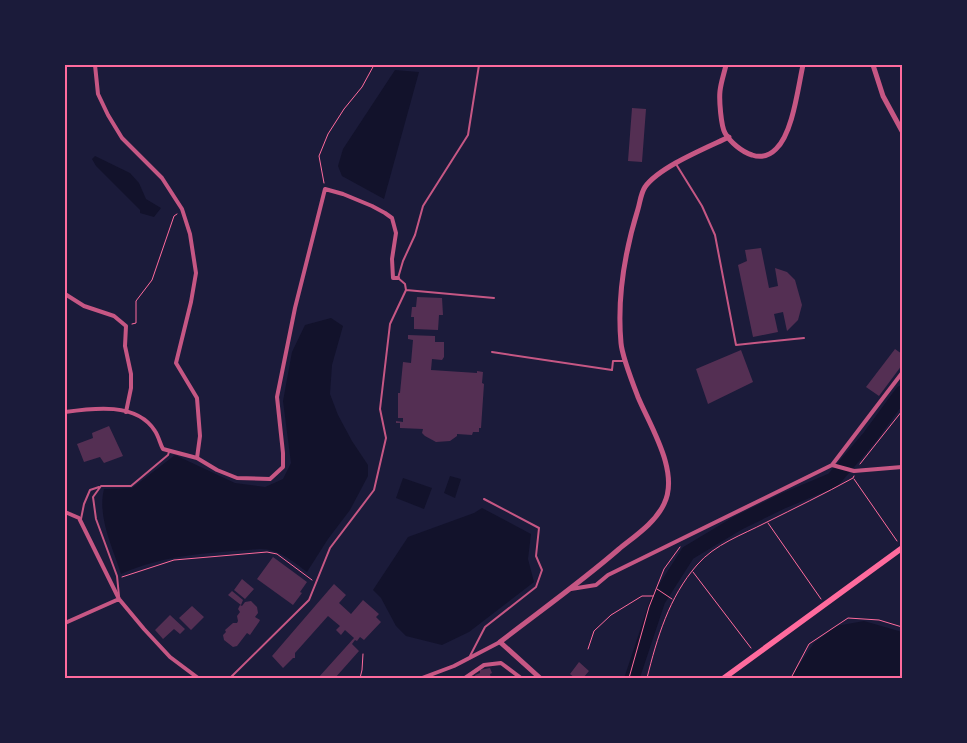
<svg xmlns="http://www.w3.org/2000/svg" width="967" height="743" font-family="Figtree,sans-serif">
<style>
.water{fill:#12122b}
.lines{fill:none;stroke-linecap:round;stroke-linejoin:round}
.river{stroke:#12122b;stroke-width:15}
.building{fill:#542f53}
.path{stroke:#ff6b9d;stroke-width:1}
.service{stroke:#c65784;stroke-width:2}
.minor{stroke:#c65784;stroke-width:4}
.tertiary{stroke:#c65784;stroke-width:5}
.secondary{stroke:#ff6b9d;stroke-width:5.5}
.neatline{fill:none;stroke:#ff6b9d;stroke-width:2}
</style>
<rect width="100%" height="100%" fill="#1b1b3a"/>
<!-- water -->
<path class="water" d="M395,70L419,72L384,199L342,176L338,166L343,149Z
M95,156L130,173L139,183L146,199L161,208L154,217L140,213V210L96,166L92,159Z
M331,318L343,326L332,365L330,394L338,415L352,441L368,465V476L350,510L328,539L307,572C292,561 279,549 260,549C212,553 166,554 121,574C113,548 97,517 104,489L132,488L175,455L235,483L265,487L283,479L291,463L283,401L292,352L305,325Z
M450,476L461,479L455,498L444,493Z
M403,478L432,488L424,509L396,498Z
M482,508L531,534L528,559L534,582L469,632L442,645L406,636L396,626L381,598L373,590L408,537L474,513Z
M864,621L902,632V678H790L814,643L836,626Z"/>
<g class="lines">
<!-- river -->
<path class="river" d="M632,678L658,600L688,553L738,523L783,501L833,480L869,438L902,393"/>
</g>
<!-- building -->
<path class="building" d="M632,108L646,109L642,162L628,161Z
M761,248L769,288L778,286L775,268L787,272L795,280L802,305L798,320L787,331L783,312L774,314L778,332L753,337L738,265L747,261L745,250Z
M417,297L442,298L443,315H439L438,330L414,329V317H411L412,307H416Z
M408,335L435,336V342H444V357L442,360L432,359L431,370L477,373V371L483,372L482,383L484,384L481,428H479V432H473L472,435L457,434V436L450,441L436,442L425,436L422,433L423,429L400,428V423H396V421L403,422V418H398V393H400L403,362L411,363L413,340L408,339Z
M895,349L902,354V365L879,396L866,387Z
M741,350L753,382L708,404L696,369Z
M109,426L123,456L104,463L100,457L84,462L77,444L93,438L92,433Z
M273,557L307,582L300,592L302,593L293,605L257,579Z
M242,579L254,589L245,599L234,590Z
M334,584L346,595L339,603L351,614L363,600L379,614L376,617L381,622L364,640L360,637L357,641L355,640L352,644L359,651L335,678H318L354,638L345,630L341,635L336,630L340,626L328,616L295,653V658H293L283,668L272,656Z
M232,591L243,600L241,605L228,595Z
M251,601L257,607L258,613L255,617L260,620L259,622L250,635L247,633L237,646L233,647L224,640L223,635L226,632L225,630L233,623H237L238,621L237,616L240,612L238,609L240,605L242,606L245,602Z
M192,606L204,617L191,630L179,618Z
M170,615L185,629L180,634L174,629L163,639L155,630Z
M579,662L589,671L583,678H575L570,674Z
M490,668L492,673L490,674L491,678H476L475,675L480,673V670Z"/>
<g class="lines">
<!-- path -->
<path class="path" d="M324,183L319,156L328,134L344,109L362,87L374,65
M132,324L136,323V301L152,280L174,216L177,214
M860,464L902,411
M854,479L897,541
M768,523L821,599
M693,572L751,648
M122,577L174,560L267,552L277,554L312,580
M657,589L672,599
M588,649L594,631L611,615L642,596H653
M360,678L362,670L363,654
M629,678L649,607L664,569L680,547
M647,678C657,638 669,597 697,565C715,544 742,535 765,523C795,508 824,494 853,478L854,476
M791,678L809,644L848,618L879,620L902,627"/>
<!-- service -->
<path class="service" d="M676,164L702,206L715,235L736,345L804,338
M406,290L494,298
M492,352L612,370L613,361H623
M81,519L84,504L90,490L99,487
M119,596L117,576L96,519L93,497L101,486H131L168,455L169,452
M470,656L485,627L536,587L542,570L536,556L539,528L484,499
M230,678L309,600L330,548L374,490L386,438L380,409L390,324L406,290L405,284L398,278L403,261L415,235L423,206L468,135L479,65"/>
<!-- minor -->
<path class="minor" d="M95,65L98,94L108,115L122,138L162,178L182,209L190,234L196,273L191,302L176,363L197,398L200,436L197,458
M65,294L84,306L114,316L126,326L125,346L131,374V388L126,412
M65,412C93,408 137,402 155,431C159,437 160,444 163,449L197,458L217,470L237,478L270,479L283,467V453L277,397L295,308L325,189L343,194L372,206L385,213L392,218L396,233L392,259L393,278H398
M832,465L854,471L902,467
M65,512L79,518L119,599L144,629L170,657L198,678
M571,589L596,585L608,575L832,465L902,373
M65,623L119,599
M422,678L454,666L500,642
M465,678L484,665L501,663L521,678"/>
<!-- tertiary -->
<path class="tertiary" d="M726,65C724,74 721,82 720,91C719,100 721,126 725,133C730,142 742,152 752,155C761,158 769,156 776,149C793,133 798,87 803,65
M873,65L883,96L902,131
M540,678L500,642C540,611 581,582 619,549C635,536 655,523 664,504C680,472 650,426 638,397C633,384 622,356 621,343C617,299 625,251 638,209C640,202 641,193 645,187C659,167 706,148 729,137"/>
<!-- secondary -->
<path class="secondary" d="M724,678L902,548"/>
</g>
<!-- border -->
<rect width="967" height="743" fill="none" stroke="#1b1b3a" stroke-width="132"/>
<rect x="66" y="66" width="835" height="611" class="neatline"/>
</svg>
